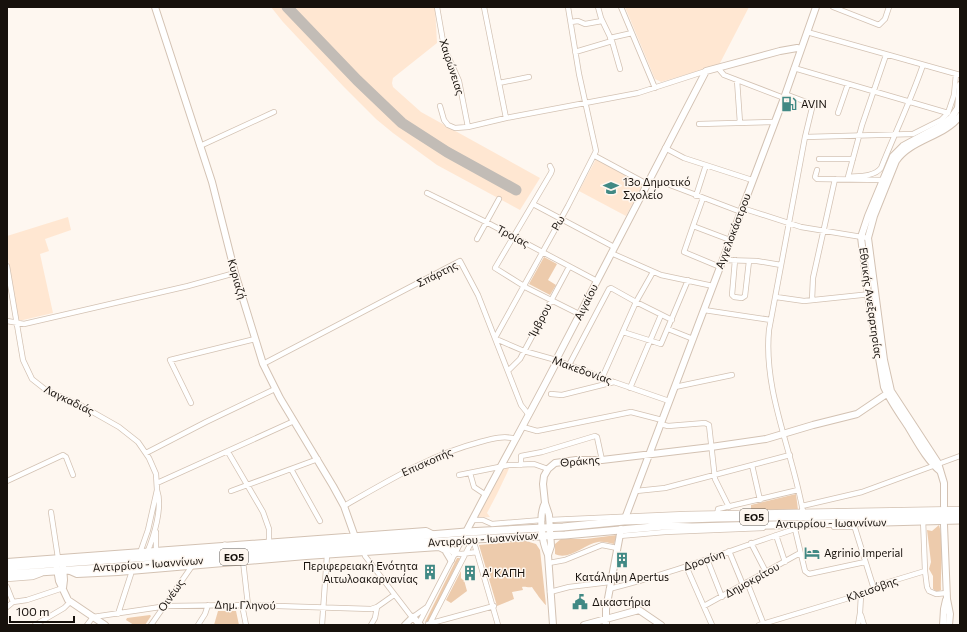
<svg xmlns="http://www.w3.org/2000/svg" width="967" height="632" font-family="Commissioner,sans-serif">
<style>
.built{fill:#ffe7d2}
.green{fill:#edcbac}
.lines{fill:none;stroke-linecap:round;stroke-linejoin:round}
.taxiway{stroke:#c2bcb6;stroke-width:11}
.street-casing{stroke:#d3c2b3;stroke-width:6}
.secondary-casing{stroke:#d3c2b3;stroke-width:8}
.primary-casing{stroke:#d3c2b3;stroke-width:9}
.street{stroke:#fff;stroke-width:4.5}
.secondary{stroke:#fff;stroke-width:6}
.primary{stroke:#fff;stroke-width:7}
.labels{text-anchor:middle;stroke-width:3;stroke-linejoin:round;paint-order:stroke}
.shield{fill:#fef7f0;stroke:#5c5650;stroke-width:1}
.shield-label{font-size:10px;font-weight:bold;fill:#17110c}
.street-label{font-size:11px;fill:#17110c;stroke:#fef7f0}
.poi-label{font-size:11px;fill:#17110c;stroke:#fef7f0;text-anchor:start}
</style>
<rect width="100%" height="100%" fill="#fef7f0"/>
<!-- built -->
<path class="built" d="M271,7H435L437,43L393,78L392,83L393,87L421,112L540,178L520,210L437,165L393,133L376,119L344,87L283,22Z
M625,7H749L719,65L661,82L655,79Z
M596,159L643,184L626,216L579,191Z
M68,217L71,230L45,239L49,251L40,254L53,313L19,321L7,253V236Z
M505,468H509L507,473L497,494L487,513L490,517L476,518L503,469Z"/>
<!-- green -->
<path class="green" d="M544,257L557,264L548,280L556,285L550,295L529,284Z
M796,494L798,510L751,511V505Z
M939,525C945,544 940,569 941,590L937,592L933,589V576L929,569L931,562L927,530L932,531Z
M617,535L614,544C609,543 603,541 598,542C585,544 569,561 555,554V544L561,539H586Z
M526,541L536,544L540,550L546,605C544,604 533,589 532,587C528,588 525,586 522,587L523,590L512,592L514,599L497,606L479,545Z
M457,558H460L429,621L425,622Z
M461,571V578L463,580H464L467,591L451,603L446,600Z
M218,611H236L239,625H214Z
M150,615L151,616L145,625H134L126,620L127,618Z"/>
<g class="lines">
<!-- taxiway -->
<path class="taxiway" d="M287,7L357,80L402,123L447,152L516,190"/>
<defs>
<path id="street" d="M437,7L444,47L459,81L468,127
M484,7L506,118
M598,7L601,18L612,41L620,69
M621,7L655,88
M833,7L879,25L885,19L889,7
M571,22L578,21L585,24L602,21
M807,32L960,75
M610,38L632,33
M575,52L612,41
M886,55L862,125L848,177C858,176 874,177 881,168C895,133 911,100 923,65
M718,68L724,75L784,98
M794,68L948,113
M737,80L740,123
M499,83L529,77
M785,94L809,103L812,105V108L805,137L769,330C763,392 793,452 803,512
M440,106L444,120L448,125L455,128L468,127L506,118L638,93L706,71
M838,113L848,84
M699,124L775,122
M805,137L913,134L941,120L948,113L954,95L956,74
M200,146L274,112
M665,148L684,158L752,180
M595,156L647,184
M819,159H853
M550,166L552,170L551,173L495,268L527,288L579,314
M817,170L815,177L817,179L885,180
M670,185L741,212
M427,193L486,222L597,281
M696,196L706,165
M703,198L693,226L730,240
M533,204L614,247
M742,208L801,227L868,238
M693,226L684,252L720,267
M477,239L499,199
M611,253L661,275L713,286
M722,260L757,261L781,265
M735,260L732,295L734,297L742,298L745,296L749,261
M7,266L23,360L32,379L46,390L82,406L119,427L138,442L149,458L156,474L157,490L148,530L141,550
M776,297L804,301L871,294
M812,300L813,278L835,179
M704,310L771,320
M7,321L24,324L188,286L235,273
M668,329L693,339
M623,332L661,344L688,280
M495,338L568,206L596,151L579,74L568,7
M496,339L524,351L556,360L614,382L669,401
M263,364L460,261L478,295L521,405L529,415
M569,365L609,289L611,288L636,302L672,320
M508,371L520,359L569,267
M602,378L636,302L653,272
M675,387L732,375
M630,388L661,315
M551,394L562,395L614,382
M191,403L170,360L255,339
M660,424L668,426L705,423L709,425L715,479L729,507
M523,427L537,431L631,412L662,420
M228,452L263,512L269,529V543
M146,453L206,422L275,389
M521,465V456L542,452L595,436L597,437L602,460
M752,465L760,500
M291,469L320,521
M470,473L474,487L486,495
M459,475L509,465L534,464L548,469
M7,481L63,455L66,457L73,475
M157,483L294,421
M231,491L318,459
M636,491L665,488L790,455
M344,506C388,481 430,455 480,442C491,439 504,435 516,439
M802,506L862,492L960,456
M51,512L58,558
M717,516L718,509L798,490
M923,519L925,571
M472,520H483L492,524L542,520
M549,520L685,514L960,509
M854,525L874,589
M834,527H855
M795,529L805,571L809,574L865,562
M776,535L785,562
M619,536L665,532L763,528
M473,539L498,625
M751,543L766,572
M729,551L743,585
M156,552V532
M364,552L365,556L411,616L413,617L427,607
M147,553C154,536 163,507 157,490
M455,553L461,554L477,552
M707,559L722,597
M243,561L248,605
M549,563L565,560L602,545L617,548
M686,566L712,625
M7,579L33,577L41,574
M747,582L764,625
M7,587L13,602L7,607
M609,589C672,574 733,549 795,529L797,527
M550,592L569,587L610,582
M13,602L27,600L63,588
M242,605L246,625
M704,606L800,553
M118,614L131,574
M861,615L864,625
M419,623L462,540
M428,624L494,606
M35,625L64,608L70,602
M87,625L93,617L167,606L242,605L371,609L377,607L394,595
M151,625L192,566
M198,625L205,614L208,605
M322,625L327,555
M371,625L375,618L377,607
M429,625L473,539
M759,625L869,592L879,585L925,571L927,587L929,591L936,594L947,593
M858,625L860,613L861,595"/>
<path id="secondary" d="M155,7L212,182L235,273L263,364L280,398L333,486L344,506L355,537
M940,471C926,459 917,441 907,425C899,413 890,400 884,387L868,294L861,237L868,216L893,156L903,146L940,126L951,118L958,108L960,85
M545,503C538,516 542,542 548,555L553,625
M944,506V483L938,463L891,391L884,360L868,238L874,216L896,161C911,139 944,137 960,116
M624,521L784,98L816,7
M944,525L947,599L950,614L949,625
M466,532C495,476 526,421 555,365L556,360L706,71L780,51L797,48L801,49
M548,555L551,546L549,515L545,503L543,484L544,476L548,469L555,463L576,460H602L711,447L766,439L813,425L857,414L891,391
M7,562L426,531L434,535
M56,563L59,581L68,600L105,625
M63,566L64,580L63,588
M68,570L77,574L118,572L306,556L439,547L445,550L451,560
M405,625L413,617L420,625
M584,625L639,610L661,625
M606,625V609L621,529
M943,625L944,609L946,600"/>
<path id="primary" d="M440,542L447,545L455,553
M225,546L236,551
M7,567L236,551L466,532L563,527L624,521L717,518L960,514
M7,574L118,567L265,554L473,539L565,535L664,526L692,527L960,520"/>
</defs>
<!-- street casing -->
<use href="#street" class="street-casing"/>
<!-- secondary casing -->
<use href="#secondary" class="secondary-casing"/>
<!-- primary casing -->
<use href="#primary" class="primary-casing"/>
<!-- street -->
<use href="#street" class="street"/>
<!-- secondary -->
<use href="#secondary" class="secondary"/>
<!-- primary -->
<use href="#primary" class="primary"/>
</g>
<!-- icons -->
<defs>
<symbol id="fuel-bare" viewBox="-9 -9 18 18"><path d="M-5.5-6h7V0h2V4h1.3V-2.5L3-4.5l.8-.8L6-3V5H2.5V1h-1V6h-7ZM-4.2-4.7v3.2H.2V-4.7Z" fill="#418984" stroke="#fef7f0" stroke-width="2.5" paint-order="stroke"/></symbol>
<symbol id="school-bare" viewBox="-9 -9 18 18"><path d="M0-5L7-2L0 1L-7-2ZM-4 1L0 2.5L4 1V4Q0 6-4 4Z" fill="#418984" stroke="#fef7f0" stroke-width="2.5" paint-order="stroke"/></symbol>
<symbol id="hotel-bare" viewBox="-9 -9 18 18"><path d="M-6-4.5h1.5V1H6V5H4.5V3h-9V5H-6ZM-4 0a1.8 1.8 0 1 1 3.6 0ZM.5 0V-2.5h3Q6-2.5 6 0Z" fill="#418984" stroke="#fef7f0" stroke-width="2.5" paint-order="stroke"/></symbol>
<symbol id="building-bare" viewBox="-9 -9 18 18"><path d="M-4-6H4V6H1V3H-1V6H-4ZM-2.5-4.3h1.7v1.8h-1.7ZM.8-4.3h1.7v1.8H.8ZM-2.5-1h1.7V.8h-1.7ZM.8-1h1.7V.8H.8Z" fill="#418984" stroke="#fef7f0" stroke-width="2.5" paint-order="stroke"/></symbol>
<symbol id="civic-bare" viewBox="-9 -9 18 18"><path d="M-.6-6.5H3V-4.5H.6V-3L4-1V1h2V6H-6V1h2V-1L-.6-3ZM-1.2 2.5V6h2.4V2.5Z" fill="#418984" stroke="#fef7f0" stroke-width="2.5" paint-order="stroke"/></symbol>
</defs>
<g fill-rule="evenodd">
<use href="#fuel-bare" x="778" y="93" width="22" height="22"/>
<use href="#school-bare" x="600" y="177" width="22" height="22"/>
<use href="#hotel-bare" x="801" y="542" width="22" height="22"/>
<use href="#building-bare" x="611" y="549" width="22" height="22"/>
<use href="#building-bare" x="419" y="561" width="22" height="22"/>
<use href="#building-bare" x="459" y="562" width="22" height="22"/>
<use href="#civic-bare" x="569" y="591" width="22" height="22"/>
</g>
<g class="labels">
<!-- shield labels -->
<g class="shield">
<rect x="740" y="509" width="28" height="16" rx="3"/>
<rect x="220" y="549" width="28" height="16" rx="3"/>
</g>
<g class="shield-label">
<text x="754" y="521">ΕΟ5</text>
<text x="234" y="561">ΕΟ5</text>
</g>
<!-- street labels -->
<g class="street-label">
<text transform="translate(452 67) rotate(72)" y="4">Χαιρώνειας</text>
<text transform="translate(558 223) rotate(-60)" y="4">Ρω</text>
<text transform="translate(733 231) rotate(-69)" y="4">Αγγελοκάστρου</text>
<text transform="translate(513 236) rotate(28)" y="4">Τροίας</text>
<text transform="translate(437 274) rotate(-27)" y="4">Σπάρτης</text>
<text transform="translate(237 279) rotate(74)" y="4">Κυριαζή</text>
<text transform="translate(586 302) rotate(-63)" y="4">Αιγαίου</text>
<text transform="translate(871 303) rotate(82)" y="4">Εθνικής Ανεξαρτησίας</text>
<text transform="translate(540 320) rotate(-62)" y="4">Ίμβρου</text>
<text transform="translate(582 370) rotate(20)" y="4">Μακεδονίας</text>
<text transform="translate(69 400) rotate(26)" y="4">Λαγκαδιάς</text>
<text transform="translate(580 461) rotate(-5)" y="4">Θράκης</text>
<text transform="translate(427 462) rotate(-24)" y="4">Επισκοπής</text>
<text transform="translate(831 523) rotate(-1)" y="4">Αντιρρίου - Ιωαννίνων</text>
<text transform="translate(483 539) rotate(-4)" y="4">Αντιρρίου - Ιωαννίνων</text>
<text transform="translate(704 560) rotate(-19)" y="4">Δροσίνη</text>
<text transform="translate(148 564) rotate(-4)" y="4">Αντιρρίου - Ιωαννίνων</text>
<text transform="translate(752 580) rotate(-29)" y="4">Δημοκρίτου</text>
<text transform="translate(872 589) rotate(-20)" y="4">Κλεισόβης</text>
<text transform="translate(171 595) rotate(-55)" y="4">Οινέως</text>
<text transform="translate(245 605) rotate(1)" y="4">Δημ. Γληνού</text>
</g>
<!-- poi labels -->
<g class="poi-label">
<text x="801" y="108">AVIN</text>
<text x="623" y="186">13ο Δημοτικό<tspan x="623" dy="13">Σχολείο</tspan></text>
<text x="824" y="557">Agrinio Imperial</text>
<text x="418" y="570" text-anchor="end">Περιφερειακή Ενότητα<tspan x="418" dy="13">Αιτωλοακαρνανίας</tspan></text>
<text x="482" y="577">Α' ΚΑΠΗ</text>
<text x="622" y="581" text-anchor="middle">Κατάληψη Apertus</text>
<text x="592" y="606">Δικαστήρια</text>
</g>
</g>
<!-- border -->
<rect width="967" height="632" fill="none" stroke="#17110c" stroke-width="16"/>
<!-- scale -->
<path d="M10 616v6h64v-6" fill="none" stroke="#17110c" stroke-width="2"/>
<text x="16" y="616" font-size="12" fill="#17110c" stroke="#fef7f0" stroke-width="3" paint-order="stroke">100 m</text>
</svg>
